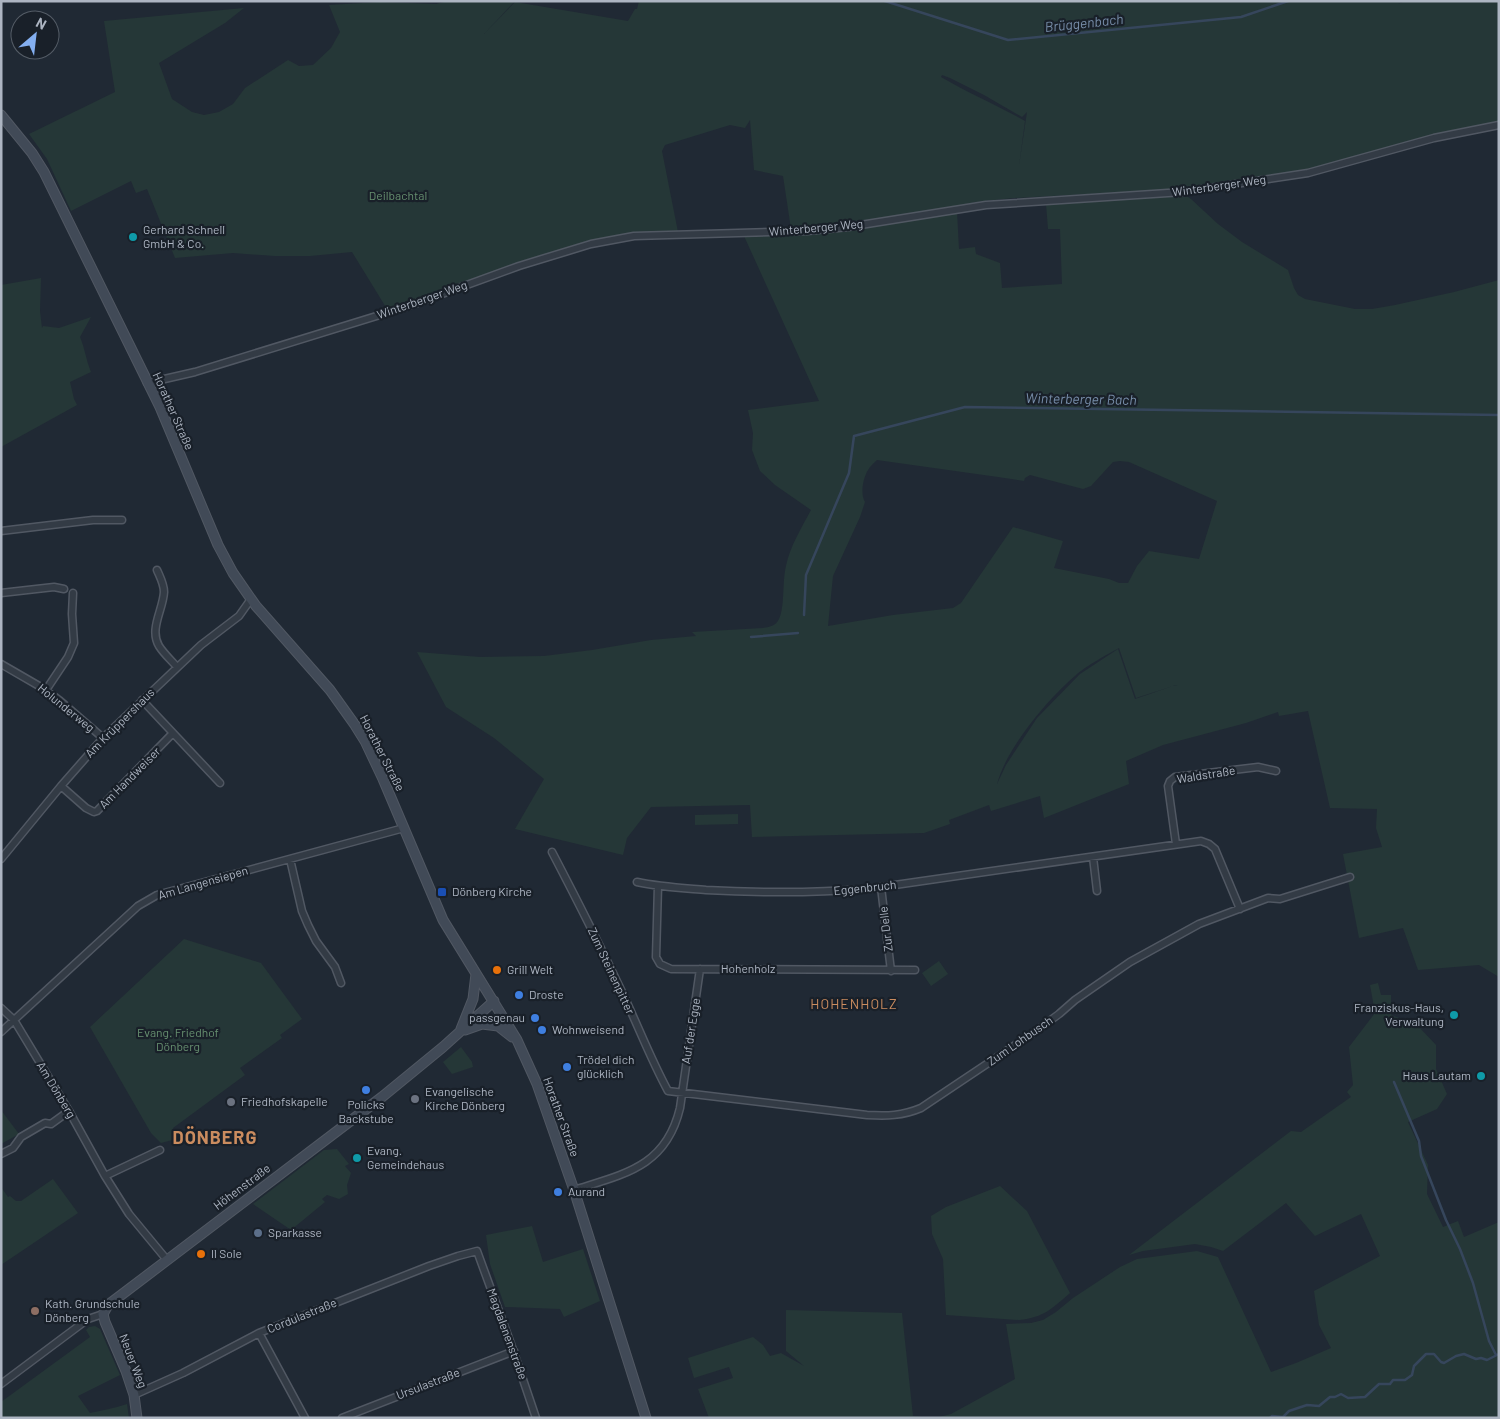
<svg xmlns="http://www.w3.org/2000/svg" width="1500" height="1419" font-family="Barlow,sans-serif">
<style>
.green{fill:#253737;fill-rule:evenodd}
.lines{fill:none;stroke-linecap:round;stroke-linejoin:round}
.stream{stroke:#36465c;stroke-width:2.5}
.street-casing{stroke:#515863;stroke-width:9}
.secondary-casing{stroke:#515863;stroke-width:11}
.street{stroke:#333b45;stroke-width:6}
.secondary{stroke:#414a57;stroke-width:9}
.culture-dot{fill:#0f9aa8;stroke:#192029;stroke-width:2}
.transit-dot{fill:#1a4fb4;stroke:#192029;stroke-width:2}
.food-dot{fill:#e8710a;stroke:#192029;stroke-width:2}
.shop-dot{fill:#3f7fe0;stroke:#192029;stroke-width:2}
.worship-dot{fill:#6b7280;stroke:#192029;stroke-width:2}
.service-dot{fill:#5c6f8a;stroke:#192029;stroke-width:2}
.education-dot{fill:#8d6e63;stroke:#192029;stroke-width:2}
.labels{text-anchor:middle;stroke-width:4.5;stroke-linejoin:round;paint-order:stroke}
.street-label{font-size:12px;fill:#adb5c2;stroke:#192029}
.park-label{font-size:12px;fill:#679070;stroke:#192029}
.poi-label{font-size:12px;fill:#adb5c2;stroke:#192029;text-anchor:start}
.water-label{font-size:14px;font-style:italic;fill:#778da9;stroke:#192029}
.neighbourhood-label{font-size:14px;letter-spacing:1px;fill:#cb8c5f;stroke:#192029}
.district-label{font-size:18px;font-weight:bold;letter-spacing:1px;fill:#cb8c5f;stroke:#192029}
</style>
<rect width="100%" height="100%" fill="#202934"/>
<!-- green -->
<path class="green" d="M448,1L514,2L484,34L515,2L628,21L635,9H637L639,1H1403L1398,4L1405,1H1499V123L1309,170L1178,189L1014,198L984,201L849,224L791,229L783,176L754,170L750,120L745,128L730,125L665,145L662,151L678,232L624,234L581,243L393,309L392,307L387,309L352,252L310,256H275L233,253L175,258L147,189L136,193L131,181L71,211L47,159L29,134L115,92L104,21L244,8L225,23L159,63L172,99L192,112L204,115L219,112L233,104L245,88L288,60L299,66L313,65L331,48L340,32L329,5L380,2L436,4ZM942,75L950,78L984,95L1022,117L1027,112L1019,166L1025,121C997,105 968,93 941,77Z
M1184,194L1191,199L1218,224L1242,242L1288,270L1294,288L1298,295L1305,299L1355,309H1372L1395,305L1454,292L1499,280V977L1479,965L1418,970L1403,928L1359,938L1343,854L1382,847L1376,828L1377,809L1330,808L1308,711L1279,716L1278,712L1246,723L1163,745L1126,761L1129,784L1044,818L1040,796L991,811L989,805L949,820L950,824L924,833L752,837L750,805L651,807L627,838L623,855L515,829L544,779L494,738L446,707L417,652L480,657L544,656L592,650L651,640L696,636L692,632L763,628C769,627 776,626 779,619C785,606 782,582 786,566C790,546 802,527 811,510L775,485L760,471L752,450L753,433L748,410L819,401L744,236L849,230L957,212L959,249L975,247L976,254L1000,263L1002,288L1062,284L1060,229H1048L1046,204L1078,203ZM877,460L998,477L1024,481L1025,478L1030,475L1083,489L1091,486L1113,462L1120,461L1129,462L1217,501L1199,559L1149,551L1137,566L1128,583H1119L1109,579L1054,568L1063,541L1013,527L961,603L953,608L893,615L828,626L833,576L860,517L865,502C860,494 863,478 868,470C870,466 874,463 877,460ZM1119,648L1136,698L1173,686L1211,677L1173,686L1135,699L1118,649L1080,674L1037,718L1006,765L997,784C1007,747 1047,700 1076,675C1086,666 1108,654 1119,648Z
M41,278L40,311L42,328L43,326L59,328L91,317L80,337C85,349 86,360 91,372L70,382L74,399L77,405L1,447V285Z
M738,814V824L695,825V815Z
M184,939L261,963L302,1019L280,1035L282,1038L240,1068L245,1075L173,1128L180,1138L161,1143L151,1133L90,1027Z
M939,961L948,974L931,986L922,973Z
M1378,983L1381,995H1391V1015L1417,1025L1436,1045V1069L1447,1094L1437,1109L1408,1122L1428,1165L1427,1194L1443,1227L1458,1221L1464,1237L1499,1222V1418H935L951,1414L1015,1379L1006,1324L1031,1323L1043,1320L1056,1312L1073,1298L1120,1267L1137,1259L1197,1251L1218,1257L1271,1372L1296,1363L1331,1348L1319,1325L1314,1291L1380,1256L1361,1214L1315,1236L1286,1203L1223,1251L1211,1247L1195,1244L1143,1251L1129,1255L1291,1131L1301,1132L1351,1097L1347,1092L1353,1085L1349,1047L1375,1013L1370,985Z
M461,1047L472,1062L473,1067L452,1074L443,1062Z
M1,1110L19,1134L1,1144Z
M337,1149L349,1164L345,1166L351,1173L347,1185L348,1194L339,1199L327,1195L322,1199L325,1202L291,1230L253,1204L324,1150Z
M53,1179L78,1213L1,1265V1187L8,1197L10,1196L16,1201H21Z
M1000,1186L1027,1211L1070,1293C1051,1309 1045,1317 1019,1320L946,1315L943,1259L932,1234L931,1216L946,1207Z
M532,1226L543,1262L583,1249L600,1301L564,1317L560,1309L505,1307L490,1264L486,1235Z
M786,1310L902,1313L913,1416L932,1418H709L698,1389L733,1378L729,1367L694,1378L688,1358L753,1337L763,1345L770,1356L781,1353L804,1366L786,1351Z
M95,1326L100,1329L120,1375L78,1396L90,1413C103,1410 115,1408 127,1404L129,1418H1V1402L90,1337L86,1330L89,1327Z"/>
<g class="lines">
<!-- stream -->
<path class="stream" d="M885,1L1008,40L1241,17L1288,1
M804,615L806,575L849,473L854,436L965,407L1499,415
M751,637L798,633
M1394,1082L1419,1141L1421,1156L1446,1220L1460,1249L1473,1283L1489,1341L1496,1355
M1270,1418L1272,1416L1283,1417L1289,1411L1307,1405L1319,1406L1330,1397H1335L1341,1394L1348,1398L1365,1397L1379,1384H1390L1393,1380H1405L1412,1375L1414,1366L1426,1354H1434L1441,1362L1444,1363L1456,1356L1464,1354L1476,1359L1481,1358L1487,1360L1499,1354"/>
<defs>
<path id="street" d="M147,383L195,372L409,306L519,266L591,244L634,236L807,231L848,227L986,205L1183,192L1308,173L1434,138L1499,125
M1,531L93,520H122
M157,570C160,577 164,584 164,592C163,610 149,629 159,646C164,654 172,661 177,667
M1,593L54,587L64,589
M1,664L46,690L59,700L103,738
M46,690L68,657L74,643L72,614L73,593
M142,700L220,783
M61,786L86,808L94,812L97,811L173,733
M1176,844L1168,786L1170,781L1175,777L1258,767L1276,771
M552,852C576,898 599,943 621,990C637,1023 650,1058 668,1091L867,1115C887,1116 902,1116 921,1108L1036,1031L1059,1014L1075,1000L1130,962L1199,924L1268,898L1280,899L1350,877
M1093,857L1097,891
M1,859L61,786L103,738L201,645L239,616L251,599
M290,859L302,911L308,925L316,941L335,967L341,983
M637,882C660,887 682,888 706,890C760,893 813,893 867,889L1201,841L1209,844L1215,849L1240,909
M658,886L656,957L660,964L671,969L915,970
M881,887L891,971
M1,1008L14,1020L69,1111L105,1176L129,1214L167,1260
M1,1032L138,906L157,895L404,828
M1,1154L13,1148L21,1137L45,1123L51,1124L69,1111
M105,1176L160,1150
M574,1190C624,1174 666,1167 680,1108L700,969
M259,1333L305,1418
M1,1384L88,1319L103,1314
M134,1395L183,1373L259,1333L429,1266L458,1256L477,1251L511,1344L536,1418
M342,1418L514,1351"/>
<path id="secondary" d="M1,115L32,153L44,172L160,407L218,545L233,573L256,606L330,690L355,725L365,741L383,779L443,920L517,1040L537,1084L574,1190L646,1418
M461,1029L473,999L476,974
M465,1030L482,1024L498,1026L512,1037
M137,1418L134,1395L126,1371L105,1322L103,1314L108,1305L382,1097L443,1047L494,1001"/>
</defs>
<!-- street casing -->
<use href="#street" class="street-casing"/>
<!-- secondary casing -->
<use href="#secondary" class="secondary-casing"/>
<!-- street -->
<use href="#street" class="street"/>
<!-- secondary -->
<use href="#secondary" class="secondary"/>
</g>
<!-- markers -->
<g class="culture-dot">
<circle cx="133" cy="237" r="5"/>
<circle cx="1454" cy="1015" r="5"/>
<circle cx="1481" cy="1076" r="5"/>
<circle cx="357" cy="1158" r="5"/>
</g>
<rect class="transit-dot" x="437" y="887" width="10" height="10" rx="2.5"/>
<g class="food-dot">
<circle cx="497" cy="970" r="5"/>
<circle cx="201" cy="1254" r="5"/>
</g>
<g class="shop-dot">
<circle cx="519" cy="995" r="5"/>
<circle cx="535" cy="1018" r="5"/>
<circle cx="542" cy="1030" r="5"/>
<circle cx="567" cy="1067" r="5"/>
<circle cx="366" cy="1090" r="5"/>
<circle cx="558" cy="1192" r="5"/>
</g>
<g class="worship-dot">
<circle cx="415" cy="1099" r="5"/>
<circle cx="231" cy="1102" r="5"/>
</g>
<circle class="service-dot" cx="258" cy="1233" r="5"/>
<circle class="education-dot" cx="35" cy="1311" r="5"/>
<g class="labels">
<!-- street labels -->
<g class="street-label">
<text transform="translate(1219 186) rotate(-8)" y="4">Winterberger Weg</text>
<text transform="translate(816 228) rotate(-5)" y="4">Winterberger Weg</text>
<text transform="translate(422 300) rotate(-19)" y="4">Winterberger Weg</text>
<text transform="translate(173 411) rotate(66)" y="4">Horather Straße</text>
<text transform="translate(66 708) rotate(39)" y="4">Holunderweg</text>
<text transform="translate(120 723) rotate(-45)" y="4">Am Krüppershaus</text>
<text transform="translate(382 753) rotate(63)" y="4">Horather Straße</text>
<text transform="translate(1206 775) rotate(-9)" y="4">Waldstraße</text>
<text transform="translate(130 778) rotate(-45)" y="4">Am Handweiser</text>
<text transform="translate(203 883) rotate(-16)" y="4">Am Langensiepen</text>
<text transform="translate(865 888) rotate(-6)" y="4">Eggenbruch</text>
<text transform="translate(886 929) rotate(-97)" y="4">Zur Delle</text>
<text x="748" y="973">Hohenholz</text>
<text transform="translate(611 971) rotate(65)" y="4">Zum Steinenpitter</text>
<text transform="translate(691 1031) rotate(-81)" y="4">Auf der Egge</text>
<text transform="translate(1020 1041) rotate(-35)" y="4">Zum Lohbusch</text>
<text transform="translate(56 1090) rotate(59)" y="4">Am Dönberg</text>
<text transform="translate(561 1117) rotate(70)" y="4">Horather Straße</text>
<text transform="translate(242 1187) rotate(-37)" y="4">Höhenstraße</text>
<text transform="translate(302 1316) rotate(-22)" y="4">Cordulastraße</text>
<text transform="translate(507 1334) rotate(70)" y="4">Magdalenenstraße</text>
<text transform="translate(133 1361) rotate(69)" y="4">Neuer Weg</text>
<text transform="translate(428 1384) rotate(-21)" y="4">Ursulastraße</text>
</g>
<!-- park labels -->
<g class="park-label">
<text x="398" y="200">Deilbachtal</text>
<text x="178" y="1037">Evang. Friedhof<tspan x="178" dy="14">Dönberg</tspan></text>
</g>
<!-- poi labels -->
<g class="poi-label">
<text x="143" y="234">Gerhard Schnell<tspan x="143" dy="14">GmbH &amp; Co.</tspan></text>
<text x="452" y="896">Dönberg Kirche</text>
<text x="507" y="974">Grill Welt</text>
<text x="529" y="999">Droste</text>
<text x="1444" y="1012" text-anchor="end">Franziskus-Haus,<tspan x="1444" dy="14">Verwaltung</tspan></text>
<text x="525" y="1022" text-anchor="end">passgenau</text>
<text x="552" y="1034">Wohnweisend</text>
<text x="577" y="1064">Trödel dich<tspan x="577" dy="14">glücklich</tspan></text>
<text x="1471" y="1080" text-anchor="end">Haus Lautam</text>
<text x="425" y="1096">Evangelische<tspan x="425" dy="14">Kirche Dönberg</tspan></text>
<text x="241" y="1106">Friedhofskapelle</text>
<text x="366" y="1109" text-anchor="middle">Policks<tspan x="366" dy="14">Backstube</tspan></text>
<text x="367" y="1155">Evang.<tspan x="367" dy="14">Gemeindehaus</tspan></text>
<text x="568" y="1196">Aurand</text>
<text x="268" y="1237">Sparkasse</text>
<text x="211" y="1258">Il Sole</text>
<text x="45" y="1308">Kath. Grundschule<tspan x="45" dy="14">Dönberg</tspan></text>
</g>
<!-- water labels -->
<g class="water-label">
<text transform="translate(1084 23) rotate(-6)" y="5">Brüggenbach</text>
<text transform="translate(1081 399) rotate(1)" y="5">Winterberger Bach</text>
</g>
<!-- neighbourhood labels -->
<g class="neighbourhood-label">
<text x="854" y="1009">HOHENHOLZ</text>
</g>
<!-- district labels -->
<g class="district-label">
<text x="215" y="1144">DÖNBERG</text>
</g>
</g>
<!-- border -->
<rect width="1500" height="1419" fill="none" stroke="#adb5c2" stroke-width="5"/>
<!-- north arrow -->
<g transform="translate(35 35) rotate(28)"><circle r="24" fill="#192029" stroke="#545c66"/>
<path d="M0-4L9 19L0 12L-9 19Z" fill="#84aff0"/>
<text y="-8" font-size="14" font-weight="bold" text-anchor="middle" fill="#adb5c2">N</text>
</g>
</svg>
